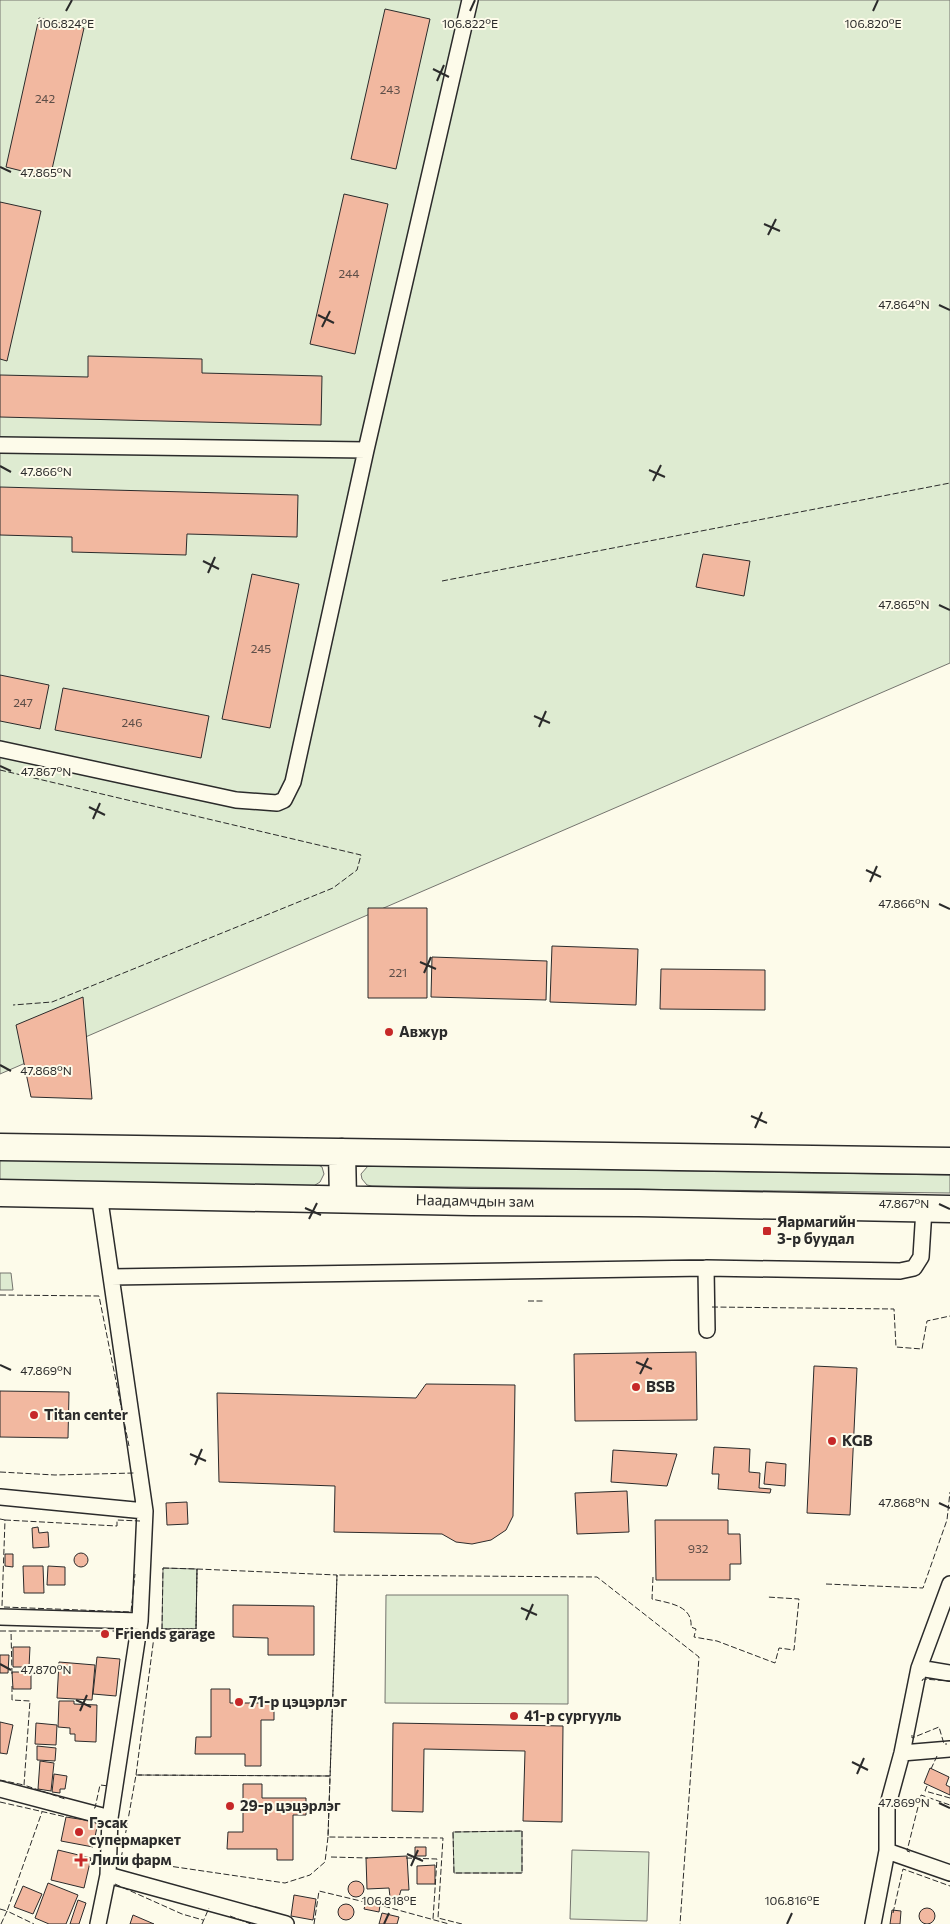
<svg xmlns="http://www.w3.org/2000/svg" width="950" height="1924" font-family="Commissioner,sans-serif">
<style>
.green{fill:#deebd1;stroke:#74746e}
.building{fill:#f2b8a0;stroke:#2b2b2b}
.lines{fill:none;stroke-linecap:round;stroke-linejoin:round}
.street-casing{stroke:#2b2b2b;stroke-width:18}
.highway-casing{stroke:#2b2b2b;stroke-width:29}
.street{stroke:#fdfbea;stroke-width:15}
.highway{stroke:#fdfbea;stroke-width:26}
.fence{stroke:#2b2b2b;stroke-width:1;stroke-dasharray:6 2.5;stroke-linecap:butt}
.ticks{fill:none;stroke:#2b2b2b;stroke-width:2}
.poi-dot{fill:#c62828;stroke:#fdfbea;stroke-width:2}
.labels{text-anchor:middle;stroke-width:4;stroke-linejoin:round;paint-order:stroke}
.number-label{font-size:12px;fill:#5d4e48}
.poi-label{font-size:15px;font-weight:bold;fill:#2b2b2b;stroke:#fdfbea;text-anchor:start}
.street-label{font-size:15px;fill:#2b2b2b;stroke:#fdfbea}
.ticks-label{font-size:12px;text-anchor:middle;fill:#2b2b2b;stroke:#fdfbea;stroke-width:4;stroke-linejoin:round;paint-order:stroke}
</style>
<rect width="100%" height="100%" fill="#fdfbea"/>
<!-- green -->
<path class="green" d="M0,0H950V663L0,1074Z
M0,1159L315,1163L322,1167L324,1174L320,1182L312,1187L0,1181Z
M368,1166L950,1175V1193L372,1186L367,1185L362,1179L361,1174Z
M0,1273H11L13,1290H0Z
M163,1568L197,1569L196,1629H162Z
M386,1595H568V1704L385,1703Z
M522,1831V1873H454L453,1832Z
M572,1850L649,1852L647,1921L570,1919Z"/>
<!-- building -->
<path class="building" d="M385,9L430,19L396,169L351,159Z
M39,18L84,28L50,178L6,167Z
M344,194L388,204L355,354L310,344Z
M0,202L41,211L7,361L0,359Z
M88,356L202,359V373L322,376L321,425L0,417V375L88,377Z
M0,487L298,495L297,537L187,534L186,555L72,552V537L0,535Z
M703,554L750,561L744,596L696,587Z
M252,574L299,584L270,728L222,719Z
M0,675L49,685L40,729L0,721Z
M63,688L209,716L201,758L55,730Z
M368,908H427V998H368Z
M552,946L638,949L636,1005L550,1002Z
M432,957L547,961L546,1000L431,997Z
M661,969L765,970V1010L660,1009Z
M83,997L92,1099L31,1097L16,1025Z
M696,1352L697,1420L575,1421L574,1354Z
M814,1366L857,1368L850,1515L807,1513Z
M426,1384L515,1385L513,1516L506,1530L491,1540L472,1544L456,1542L442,1534L334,1532L335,1486L219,1482L217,1393L416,1398Z
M0,1391L69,1392L68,1438L0,1437Z
M714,1447L750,1449L749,1472L760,1473L759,1488L771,1489L770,1493L718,1489L719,1474H712Z
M613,1450L677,1454L667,1486L611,1482Z
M766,1462L786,1464L785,1486L764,1484Z
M627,1491L629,1532L577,1534L575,1493Z
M187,1502L188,1524L167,1525L166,1503Z
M655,1520H728V1534H740L741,1564H730V1580H656Z
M38,1527L39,1533L48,1532L49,1547L33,1548L32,1528Z
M74 1560a7 7 0 1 1 14 0a7 7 0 1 1-14 0Z
M5,1554H13V1567L5,1566Z
M23,1566H43L44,1593H24Z
M48,1566L65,1567V1585H47Z
M233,1605L314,1606V1655H268V1638L233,1637Z
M13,1647H30L29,1667H13Z
M0,1655H9L8,1673H0Z
M97,1657L120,1659L116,1696L93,1694Z
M59,1662L95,1665L92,1700L57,1698Z
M12,1672H31V1689H13Z
M211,1689H230V1703H274V1720H261V1766H245V1754H195L196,1737H211Z
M59,1701H74V1704L97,1705L96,1742L75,1741V1734H70V1728L58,1727Z
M0,1722L13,1725L7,1754L0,1753Z
M36,1723L57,1725L56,1745L35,1744Z
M393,1723L563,1726L562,1822L523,1821L525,1751L424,1749L423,1812L392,1811Z
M37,1746L56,1748L55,1761L37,1760Z
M40,1761L54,1763L51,1791L38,1789Z
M930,1768L949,1777L946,1785L950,1787V1795L924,1783Z
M54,1774L67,1776L65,1789H60V1793L52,1792Z
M243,1784H262V1798H306V1815H293V1860H277V1849H227L228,1832H243Z
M66,1817L98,1822L93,1847L61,1841Z
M415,1847H426V1856H415Z
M58,1850L91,1858L84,1888L51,1880Z
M407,1856L409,1890H401L399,1897H390L389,1888L367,1889L366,1858Z
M435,1865V1884H417V1866Z
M348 1889a8 8 0 1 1 16 0a8 8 0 1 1-16 0Z
M48,1883L78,1895L66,1924H49L35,1918Z
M23,1886L42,1894L33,1914L14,1907Z
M294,1895L316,1899L313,1920L291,1916Z
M78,1900L86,1903L79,1924H70Z
M366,1902L380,1905L379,1912L364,1909Z
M338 1912a8 8 0 1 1 16 0a8 8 0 1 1-16 0Z
M919 1916a8 8 0 1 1 16 0a8 8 0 1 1-16 0Z
M892,1910L901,1911L900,1924H890Z
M382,1913L399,1917L397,1924H379Z
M133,1915L154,1924H130Z"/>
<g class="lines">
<defs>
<path id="street" d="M0,445L366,450
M0,749L236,800L277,803L284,800L293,782L366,450L470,0
M706,1268L707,1330
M111,1277L706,1268L900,1271L914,1268L921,1257L924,1209
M0,1497L145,1511
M0,1617L140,1621
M919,1668L950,1673
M902,1753L950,1749
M0,1789L110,1818
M887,1851L950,1873
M108,1875L286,1924
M98,1924L108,1875L110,1818L140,1621L145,1511L99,1194
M873,1924L887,1851V1808L902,1753L919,1668L950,1584"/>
<path id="highway" d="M0,1147L950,1161
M342,1152L343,1199
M0,1193L471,1202L639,1203L950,1209"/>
</defs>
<!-- street casing -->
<use href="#street" class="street-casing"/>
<!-- highway casing -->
<use href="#highway" class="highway-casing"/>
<!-- street -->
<use href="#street" class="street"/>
<!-- highway -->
<use href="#highway" class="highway"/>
<!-- fence -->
<path class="fence" d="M442,581L950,483
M0,770L361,855L357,870L333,888L52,1002L13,1005
M0,1295L99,1296L129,1446
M528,1301H545
M712,1307L894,1309L896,1347L922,1349L927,1321L950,1316
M0,1472L55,1475L134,1473
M0,1519L5,1520L2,1606H0
M5,1520L117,1526V1520L140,1521
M163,1568L197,1569L196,1629H162Z
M197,1569L337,1575L330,1776L136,1775L155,1629H196Z
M653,1577L652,1599C668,1603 693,1605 691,1627L696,1629L694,1637L717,1641L775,1663L779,1648L794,1650L799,1599L767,1597
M826,1584L923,1588L947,1520L950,1492
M4,1607L131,1612L135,1574
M0,1631H11
M12,1674L11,1631H116
M922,1681L923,1679L950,1681
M12,1686V1700L30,1701L24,1785L65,1799
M912,1735V1738L939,1727L944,1744H947
M931,1769L937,1756
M136,1775L330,1776L328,1837L325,1862L310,1875L285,1883L121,1859Z
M0,1780L24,1785
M927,1786L925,1791L950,1798
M0,1802L66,1817
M94,1808H95L100,1785L109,1786
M522,1831V1873H454L453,1832Z
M910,1852L907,1851L921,1795L950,1805
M331,1857L368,1858
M406,1858L437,1859L433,1919
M115,1884L182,1914L203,1920
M376,1904L449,1924
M0,1909L7,1911L42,1812
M893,1913L903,1869L950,1886
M230,1916L251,1924
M1,1924L7,1911L34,1924
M202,1924L209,1908
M314,1924L319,1891L369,1903
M462,1924L438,1918L443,1838L328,1837L337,1575L597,1577L699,1657L680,1924"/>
</g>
<!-- ticks -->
<path class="ticks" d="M66,11L72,0M470,11L475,0M873,11L878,0M433,69L449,77M437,81L444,65M0,167L11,172M764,224L780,231M768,235L776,219M939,305L950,310M318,315L334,323M322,327L330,311M0,466L11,472M649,470L665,477M653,481L661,465M203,561L219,569M208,573L215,557M939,605L950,610M534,716L550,723M539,727L546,711M0,766L11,771M89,807L105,815M93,819L100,803M866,870L881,877M870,882L877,866M939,904L950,909M420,962L436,969M424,973L431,957M0,1065L11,1071M751,1116L767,1123M755,1128L762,1112M939,1204L950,1209M305,1208L321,1215M309,1219L317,1203M636,1362L652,1369M0,1365L11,1370M640,1374L648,1358M190,1454L206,1461M195,1465L202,1449M939,1503L950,1508M521,1608L537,1615M526,1620L533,1604M0,1664L11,1670M76,1700L91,1707M80,1711L87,1695M852,1762L868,1770M857,1774L864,1758M939,1803L950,1808M407,1854L423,1861M411,1866L418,1850M384,1924L389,1913M787,1924L792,1913"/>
<!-- markers -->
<g class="poi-dot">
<circle cx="389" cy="1032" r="5"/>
<rect x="762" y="1226" width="10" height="10" rx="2.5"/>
<circle cx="636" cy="1387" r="5"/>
<circle cx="34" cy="1415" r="5"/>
<circle cx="832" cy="1441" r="5"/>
<circle cx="105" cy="1634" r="5"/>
<circle cx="239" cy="1702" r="5"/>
<circle cx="514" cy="1716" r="5"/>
<circle cx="230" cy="1806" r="5"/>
<circle cx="79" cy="1832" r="5"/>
<path d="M78.5 1852.5h5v5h5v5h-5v5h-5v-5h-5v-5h5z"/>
</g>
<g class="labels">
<!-- number labels -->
<g class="number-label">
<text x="390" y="94">243</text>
<text x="45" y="103">242</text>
<text x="349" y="278">244</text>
<text x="261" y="653">245</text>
<text x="23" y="707">247</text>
<text x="132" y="727">246</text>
<text x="398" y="977">221</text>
<text x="698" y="1553">932</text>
</g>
<!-- poi labels -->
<g class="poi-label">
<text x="399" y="1037">Авжур</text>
<text x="777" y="1227">Яармагийн<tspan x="777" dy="17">3-р буудал</tspan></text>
<text x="646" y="1392">BSB</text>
<text x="44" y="1420">Titan center</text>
<text x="842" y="1446">KGB</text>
<text x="115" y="1639">Friends garage</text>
<text x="249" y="1707">71-р цэцэрлэг</text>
<text x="524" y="1721">41-р сургууль</text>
<text x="240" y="1811">29-р цэцэрлэг</text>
<text x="89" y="1828">Гэсак<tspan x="89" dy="17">супермаркет</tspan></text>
<text x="91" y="1865">Лили фарм</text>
</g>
<!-- street labels -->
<g class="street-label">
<text transform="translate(475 1201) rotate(1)" y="5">Наадамчдын зам</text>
</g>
</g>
<g class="ticks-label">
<text x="66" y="28">106.824°E</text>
<text x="470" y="28">106.822°E</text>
<text x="873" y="28">106.820°E</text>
<text x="46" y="177">47.865°N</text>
<text x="904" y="309">47.864°N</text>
<text x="46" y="476">47.866°N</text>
<text x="904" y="609">47.865°N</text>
<text x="46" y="776">47.867°N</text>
<text x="904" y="908">47.866°N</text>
<text x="46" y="1075">47.868°N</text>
<text x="904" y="1208">47.867°N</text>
<text x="46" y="1375">47.869°N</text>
<text x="904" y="1507">47.868°N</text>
<text x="46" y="1674">47.870°N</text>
<text x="904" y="1807">47.869°N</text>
<text x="389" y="1905">106.818°E</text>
<text x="792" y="1905">106.816°E</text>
</g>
</svg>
